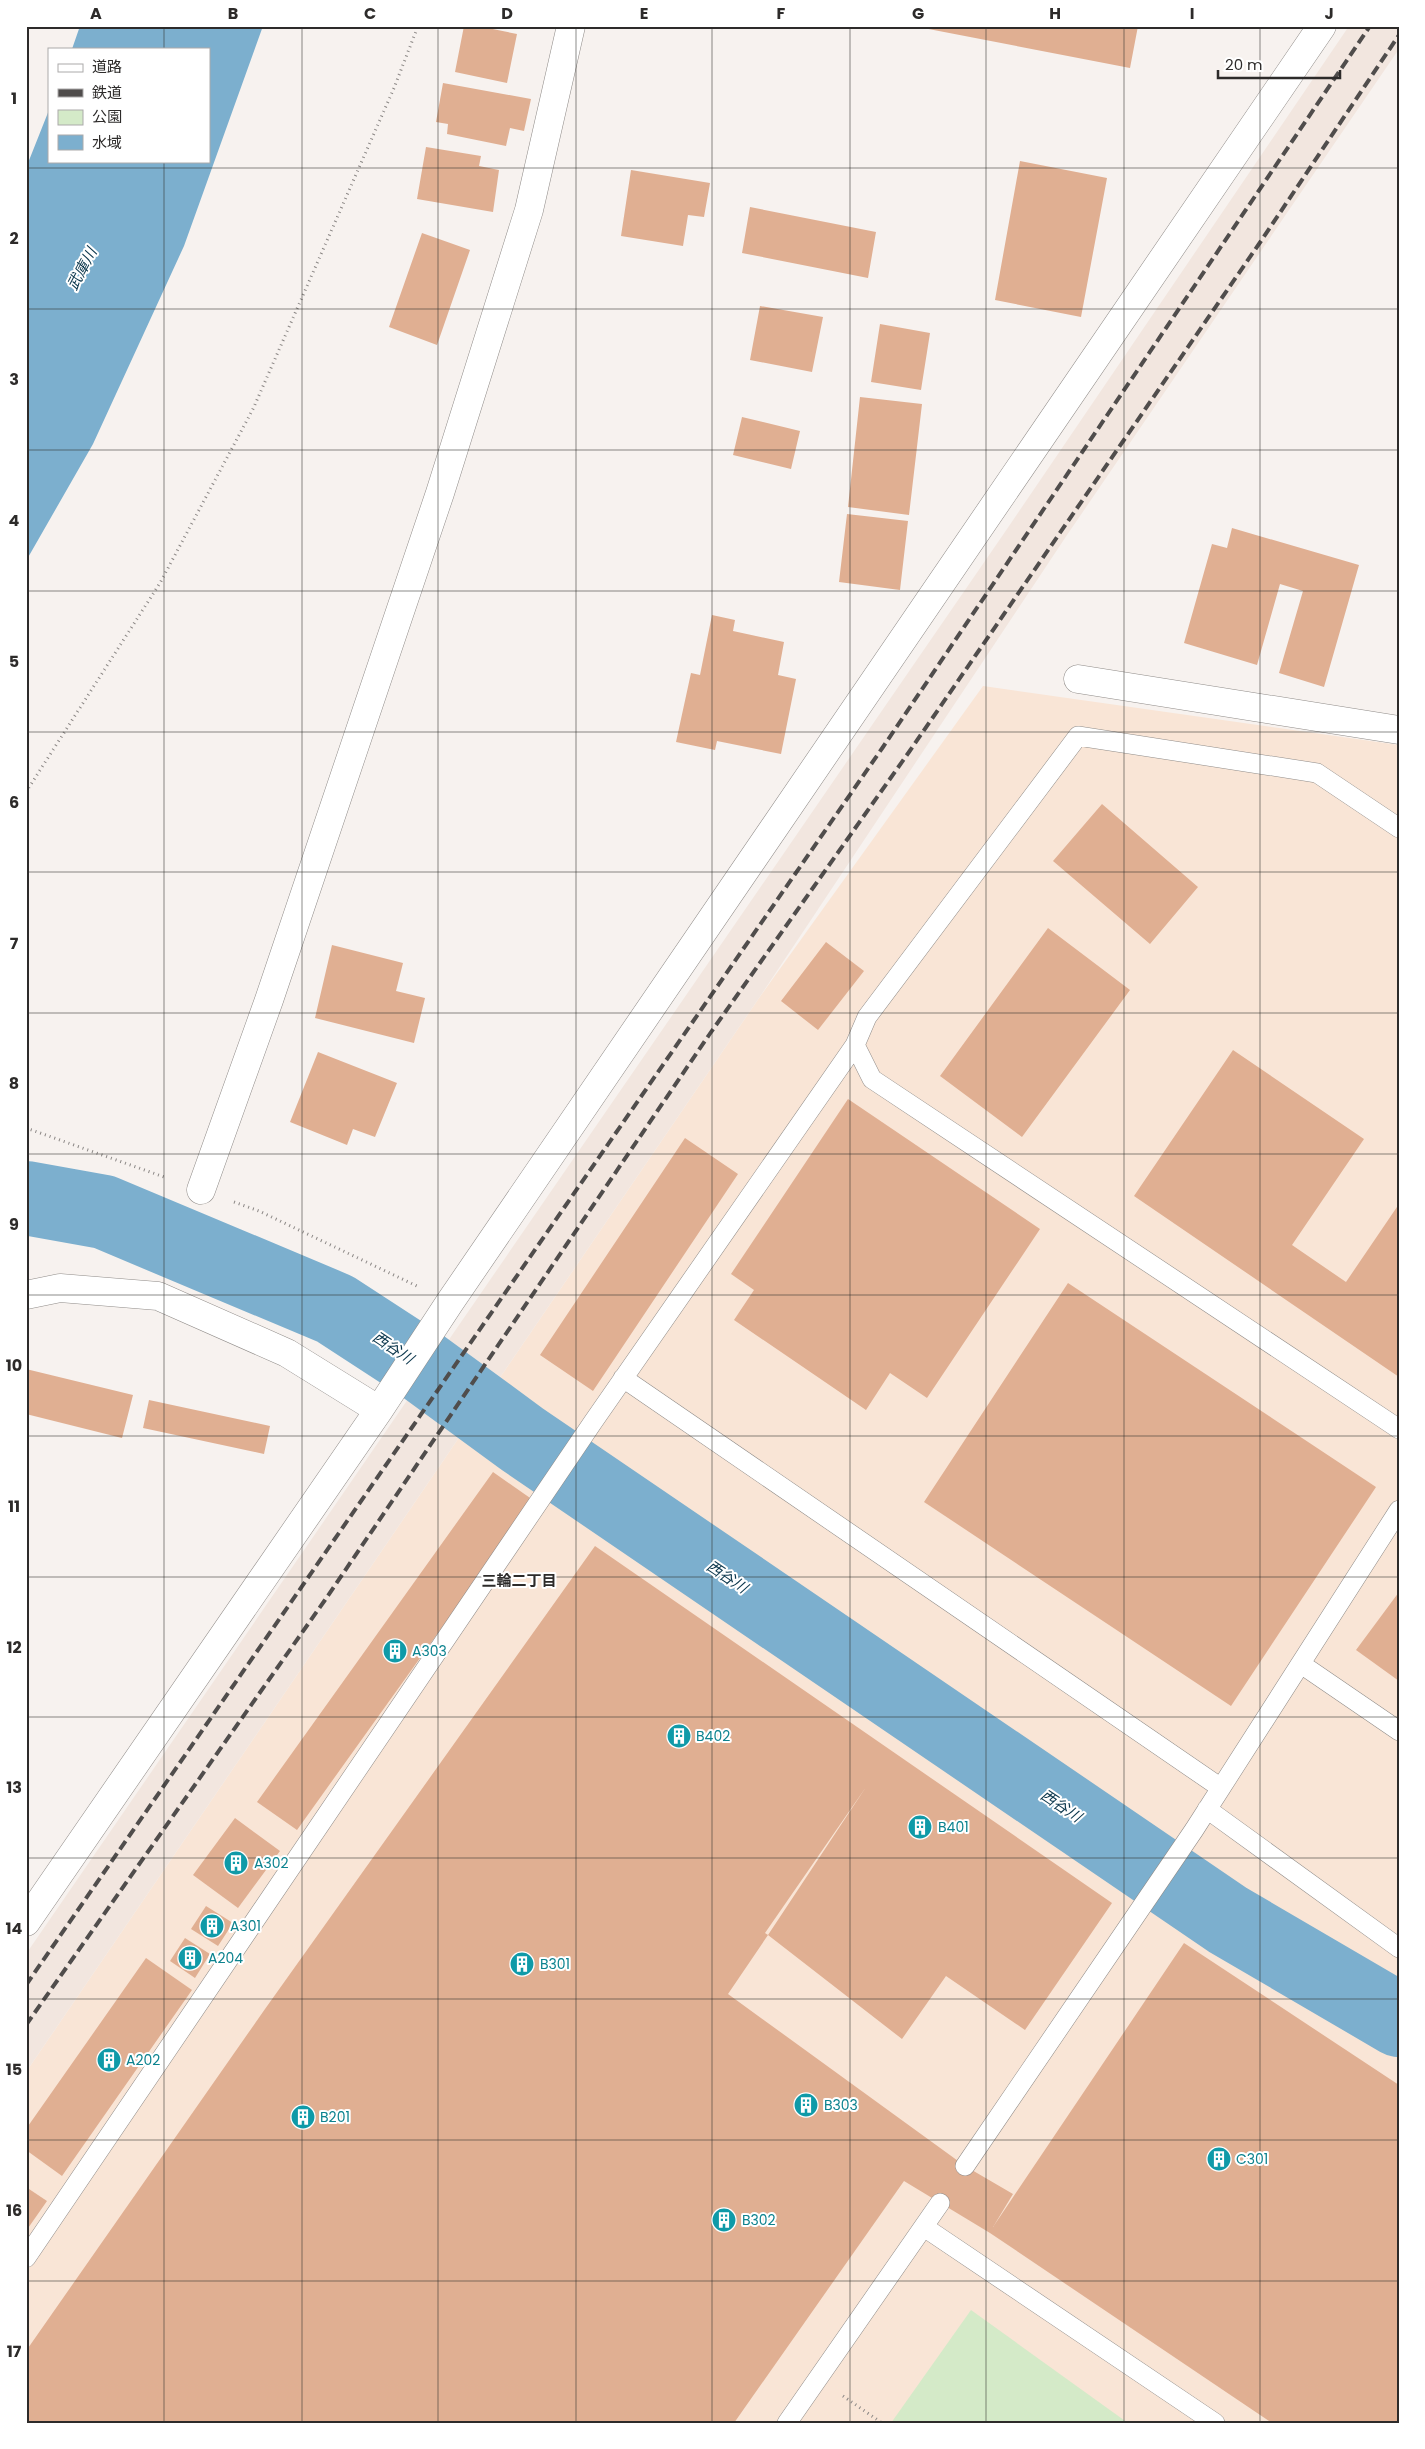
<svg xmlns="http://www.w3.org/2000/svg" width="1425" height="2449" font-family="Poppins,'Noto Sans JP',sans-serif">
<style>
.industrial{fill:#f9e5d6}
.built{fill:#f2e6df}
.green{fill:#d4eac8}
.water{fill:#7cafce}
.lines{fill:none;stroke-linecap:round;stroke-linejoin:round}
.river{stroke:#7cafce;stroke-width:74}
.building{fill:#e0af92;fill-rule:evenodd}
.service-casing{stroke:#908c89;stroke-width:20}
.minor-casing{stroke:#908c89;stroke-width:29}
.path{stroke:#8b8785;stroke-width:3;stroke-dasharray:1 4;stroke-linecap:butt}
.service{stroke:#fff;stroke-width:19}
.minor{stroke:#fff;stroke-width:28}
.rail{stroke:#504d4c;stroke-width:4;stroke-dasharray:10 5;stroke-linecap:butt}
.grid{fill:none;stroke:#2d2b2a;stroke-width:1;stroke-opacity:0.55}
.labels{text-anchor:middle;stroke-width:4;stroke-linejoin:round;paint-order:stroke}
.culture-label{font-size:14px;fill:#0d838f;stroke:#fff;text-anchor:start}
.water-label{font-size:15px;font-style:italic;fill:#09354b;stroke:#fff}
.neighbourhood-label{font-size:15px;font-weight:bold;fill:#2d2b2a;stroke:#fff}
.neatline{fill:none;stroke:#2d2b2a;stroke-width:2}
.grid-label{font-size:16px;text-anchor:middle;font-weight:bold;fill:#2d2b2a}
</style>
<rect width="100%" height="100%" fill="#f7f2ef"/>
<!-- industrial -->
<path class="industrial" d="M983,686L1399,745V2423H26V2072L759,998Z"/>
<!-- built -->
<path class="built" d="M1349,26H1399V49L1065,538L759,998L26,2072V1954L1007,529Z"/>
<!-- green -->
<path class="green" d="M971,2310L1128,2423H891Z"/>
<!-- water -->
<path class="water" d="M80,26H263L184,246L93,444L26,561V168L49,110V161H209V49H72Z"/>
<g class="lines">
<!-- river -->
<path class="river" d="M26,1198L104,1212L335,1309L421,1365L522,1439L1228,1920L1399,2020"/>
</g>
<!-- building -->
<path class="building" d="M464,26H478L517,34L507,83L455,72Z
M913,26H1138L1130,68Z
M443,83L531,99L524,131L510,128L506,146L447,134L448,124L436,122Z
M426,147L481,156L479,166L499,170L493,212L417,199Z
M1020,161L1107,178L1081,317L995,300Z
M631,170L710,183L704,217L688,215L683,246L621,236Z
M750,207L876,232L868,278L742,253Z
M422,233L470,250L437,345L389,327Z
M760,306L823,317L812,372L750,360Z
M880,324L930,333L921,390L871,382Z
M860,397L922,404L909,515L848,507Z
M742,417L800,431L791,469L733,455Z
M847,514L908,521L900,590L839,582Z
M1232,528L1359,565L1324,687L1279,673L1303,591L1280,584L1257,665L1184,643L1212,544L1227,548Z
M712,615L735,620L733,631L784,642L778,675L796,679L781,754L717,741L715,750L676,742L691,673L700,675Z
M1102,804L1198,887L1150,944L1053,861Z
M1048,928L1130,990L1022,1137L940,1076Z
M826,942L864,971L818,1030L781,1001Z
M332,945L403,963L396,991L425,998L414,1043L315,1018Z
M1233,1050L1364,1139L1292,1245L1346,1282L1399,1204V1377L1134,1196Z
M318,1052L397,1083L375,1137L353,1129L347,1145L290,1122Z
M848,1099L1040,1229L927,1398L890,1373L866,1410L734,1320L754,1290L731,1274Z
M685,1138L738,1174L593,1391L540,1355Z
M1068,1283L1376,1487L1231,1706L924,1502Z
M26,1369L133,1395L122,1438L26,1414Z
M149,1400L270,1426L264,1454L143,1428Z
M493,1472L533,1500L297,1830L257,1802Z
M595,1546L1112,1903L1025,2030L946,1976L902,2039L768,1935L728,1994L965,2166L1013,2194L993,2227L1184,1943L1399,2085V2418L1396,2423H1272L990,2233L904,2181L734,2423H26V2351L265,2009ZM866,1787L768,1935L765,1933Z
M1399,1592V1681L1356,1650Z
M235,1818L280,1851L238,1908L193,1875Z
M206,1906L233,1923L218,1946L191,1929Z
M185,1938L210,1954L195,1978L170,1961Z
M146,1958L192,1990L62,2176L26,2150V2129Z
M26,2187L47,2201L26,2231Z"/>
<g class="lines">
<defs>
<path id="service" d="M1399,828L1317,773L1078,736L867,1017L855,1045L872,1079L1399,1429
M623,1378L1221,1788
M1301,1664L1399,1731
M1207,1809L1399,1948
M965,2166L1194,1830L1399,1510
M924,2227L1215,2423
M26,2258L593,1422L855,1045
M787,2423L940,2203"/>
<path id="minor" d="M1078,679L1399,730
M201,1190L269,1000L440,493L529,210L571,26
M26,1295L60,1288L158,1296L287,1353L379,1410
M26,1922L379,1410L450,1302L1322,26"/>
</defs>
<!-- service casing -->
<use href="#service" class="service-casing"/>
<!-- minor casing -->
<use href="#minor" class="minor-casing"/>
<!-- path -->
<path class="path" d="M26,792L160,583L253,409L394,88L418,26
M26,1128L167,1178
M234,1202L259,1211L419,1287
M843,2396L882,2423"/>
<!-- service -->
<use href="#service" class="service"/>
<!-- minor -->
<use href="#minor" class="minor"/>
<!-- rail -->
<path class="rail" d="M26,1985L883,747L1370,26
M26,2025L325,1600L709,1035L909,752L1261,241L1399,35"/>
</g>
<!-- grid -->
<path class="grid" d="M164,26V49M302,26V2423M438,26V2423M576,26V2423M712,26V2423M850,26V2423M986,26V2423M1124,26V2423M1260,26V2423M164,161V2423M26,168H1399M26,309H1399M26,450H1399M26,591H1399M26,732H1399M26,872H1399M26,1013H1399M26,1154H1399M26,1295H1399M26,1436H1399M26,1577H1399M26,1717H1399M26,1858H1399M26,1999H1399M26,2140H1399M26,2281H1399"/>
<!-- icons -->
<defs>
<symbol id="building-disc" viewBox="-11 -11 22 22"><circle r="9.5" fill="#0f9aa8" stroke="#fff"/><path d="M-4-6H4V6H1V3H-1V6H-4ZM-2.5-4.3h1.7v1.8h-1.7ZM.8-4.3h1.7v1.8H.8ZM-2.5-1h1.7V.8h-1.7ZM.8-1h1.7V.8H.8Z" fill="#fff"/></symbol>
</defs>
<g fill-rule="evenodd">
<use href="#building-disc" x="381" y="1637" width="28" height="28"/>
<use href="#building-disc" x="665" y="1722" width="28" height="28"/>
<use href="#building-disc" x="906" y="1813" width="28" height="28"/>
<use href="#building-disc" x="222" y="1849" width="28" height="28"/>
<use href="#building-disc" x="198" y="1912" width="28" height="28"/>
<use href="#building-disc" x="176" y="1944" width="28" height="28"/>
<use href="#building-disc" x="508" y="1950" width="28" height="28"/>
<use href="#building-disc" x="95" y="2046" width="28" height="28"/>
<use href="#building-disc" x="792" y="2091" width="28" height="28"/>
<use href="#building-disc" x="289" y="2103" width="28" height="28"/>
<use href="#building-disc" x="1205" y="2145" width="28" height="28"/>
<use href="#building-disc" x="710" y="2206" width="28" height="28"/>
</g>
<g class="labels">
<!-- culture labels -->
<g class="culture-label">
<text x="412" y="1656">A303</text>
<text x="696" y="1741">B402</text>
<text x="938" y="1832">B401</text>
<text x="254" y="1868">A302</text>
<text x="230" y="1931">A301</text>
<text x="208" y="1963">A204</text>
<text x="540" y="1969">B301</text>
<text x="126" y="2065">A202</text>
<text x="824" y="2110">B303</text>
<text x="320" y="2122">B201</text>
<text x="1236" y="2164">C301</text>
<text x="742" y="2225">B302</text>
</g>
<!-- water labels -->
<g class="water-label">
<text transform="translate(82 269) rotate(-62)" y="5">武庫川</text>
<text transform="translate(393 1348) rotate(34)" y="5">西谷川</text>
<text transform="translate(727 1577) rotate(34)" y="5">西谷川</text>
<text transform="translate(1061 1806) rotate(34)" y="5">西谷川</text>
</g>
<!-- neighbourhood labels -->
<g class="neighbourhood-label">
<text x="519" y="1586">三輪二丁目</text>
</g>
</g>
<!-- border -->
<rect width="1425" height="2449" fill="none" stroke="#ffffff" stroke-width="55"/>
<!-- legend -->
<rect x="48" y="48" width="162" height="115" fill="#ffffff" stroke="#abaaaa"/>
<rect x="58" y="64" width="25" height="8" fill="#ffffff" stroke="#abaaaa"/>
<text x="92" y="72" font-size="15" fill="#2d2b2a">道路</text>
<rect x="58" y="89" width="25" height="8" fill="#504d4c" stroke="#abaaaa"/>
<text x="92" y="98" font-size="15" fill="#2d2b2a">鉄道</text>
<rect x="58" y="110" width="25" height="15" fill="#d4eac8" stroke="#abaaaa"/>
<text x="92" y="122" font-size="15" fill="#2d2b2a">公園</text>
<rect x="58" y="135" width="25" height="15" fill="#7cafce" stroke="#abaaaa"/>
<text x="92" y="148" font-size="15" fill="#2d2b2a">水域</text>
<!-- scale -->
<path d="M1218 70v8h122v-8" fill="none" stroke="#2d2b2a" stroke-width="2.5"/>
<text x="1225" y="70" font-size="15" fill="#2d2b2a" stroke="#ffffff" stroke-width="4" paint-order="stroke">20 m</text>
<rect x="28" y="28" width="1370" height="2394" class="neatline"/>
<g class="grid-label">
<text x="96" y="19">A</text>
<text x="233" y="19">B</text>
<text x="370" y="19">C</text>
<text x="507" y="19">D</text>
<text x="644" y="19">E</text>
<text x="781" y="19">F</text>
<text x="918" y="19">G</text>
<text x="1055" y="19">H</text>
<text x="1192" y="19">I</text>
<text x="1329" y="19">J</text>
<text x="14" y="104">1</text>
<text x="14" y="244">2</text>
<text x="14" y="385">3</text>
<text x="14" y="526">4</text>
<text x="14" y="667">5</text>
<text x="14" y="808">6</text>
<text x="14" y="949">7</text>
<text x="14" y="1089">8</text>
<text x="14" y="1230">9</text>
<text x="14" y="1371">10</text>
<text x="14" y="1512">11</text>
<text x="14" y="1653">12</text>
<text x="14" y="1793">13</text>
<text x="14" y="1934">14</text>
<text x="14" y="2075">15</text>
<text x="14" y="2216">16</text>
<text x="14" y="2357">17</text>
</g>
</svg>
